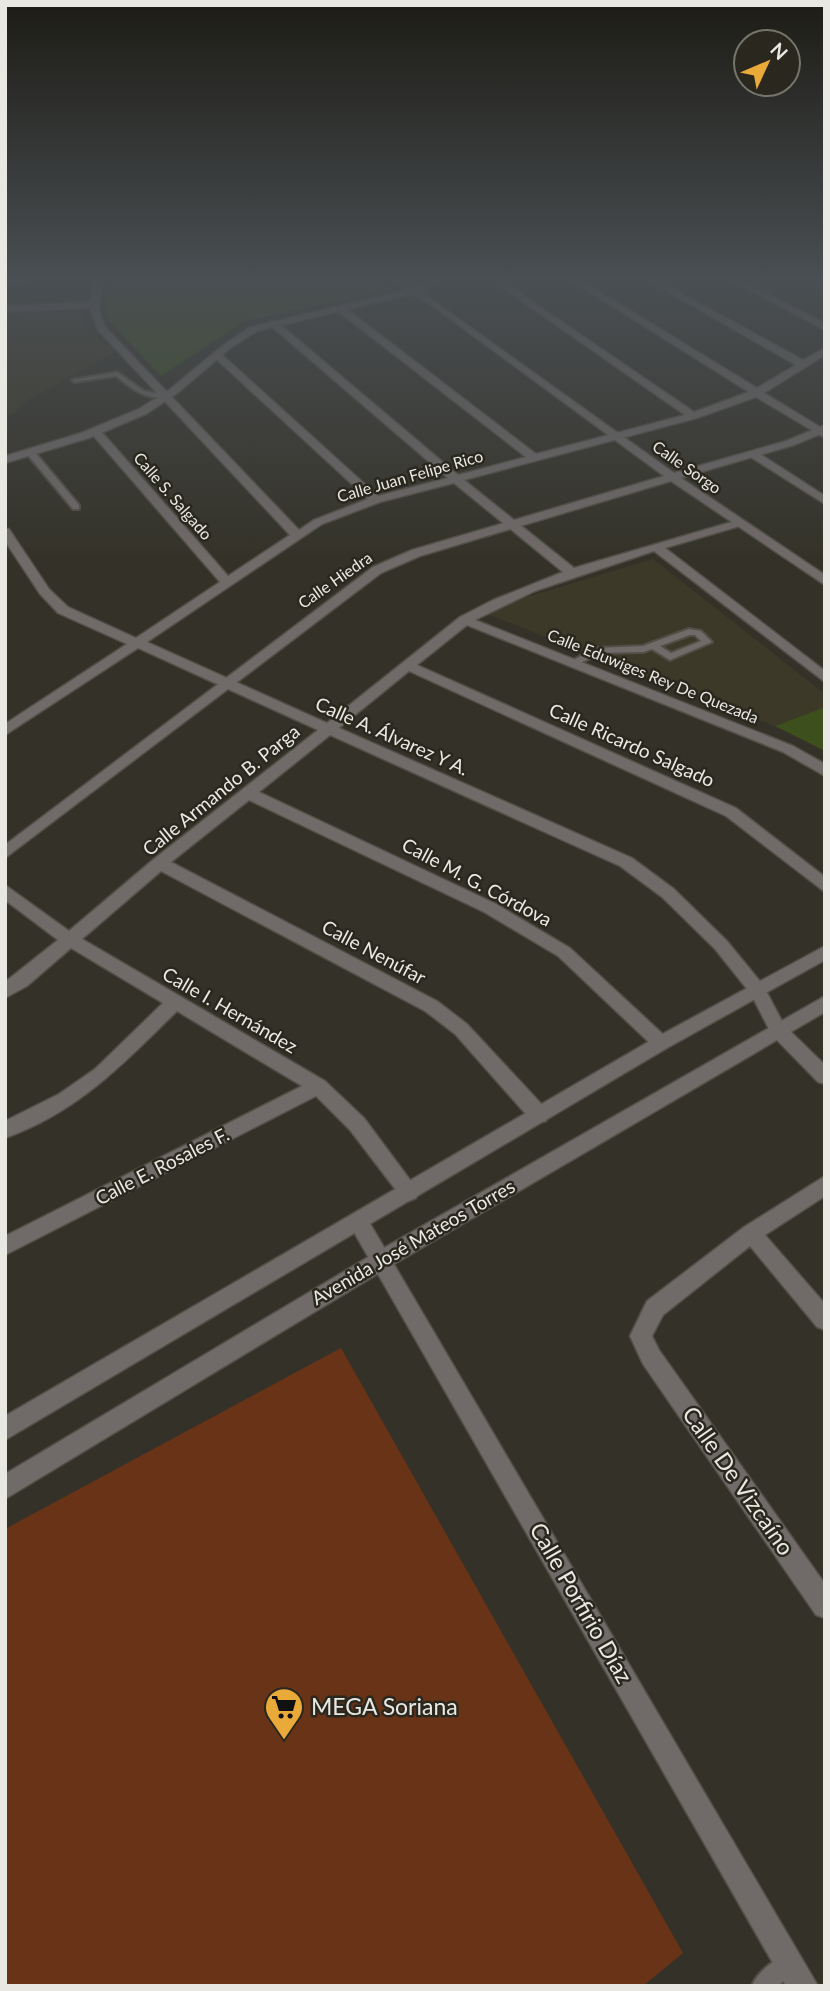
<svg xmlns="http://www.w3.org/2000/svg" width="830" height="1991" font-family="Lato,sans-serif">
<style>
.built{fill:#3c3928}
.green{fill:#3c4f1d}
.building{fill:#683317}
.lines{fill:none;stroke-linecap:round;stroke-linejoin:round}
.service-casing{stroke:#514f46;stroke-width:4}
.minor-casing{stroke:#514f46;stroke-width:3}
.tertiary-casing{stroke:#514f46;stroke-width:3}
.service{fill:#706a68;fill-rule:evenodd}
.minor{fill:#706a68;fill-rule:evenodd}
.tertiary{fill:#706a68;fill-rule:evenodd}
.labels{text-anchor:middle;stroke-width:5;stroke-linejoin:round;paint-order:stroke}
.far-street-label{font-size:16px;fill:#e9e8e2;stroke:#2a281e}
.street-label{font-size:19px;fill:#e9e8e2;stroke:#2a281e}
.near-street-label{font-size:23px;fill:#e9e8e2;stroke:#2a281e}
.near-poi-label{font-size:23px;fill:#e9e8e2;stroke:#2a281e;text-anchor:start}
</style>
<rect width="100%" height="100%" fill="#343228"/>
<!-- built -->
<path class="built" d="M82,310L88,330L116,352L28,400L12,415L5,416V314Z
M653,559L825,694V707L775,726L487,614L497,606Z"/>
<!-- green -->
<path class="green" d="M117,281H371L390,290L245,321L161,376L109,321L105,308L108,284Z
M825,707V751L775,726Z"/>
<!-- building -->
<path class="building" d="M341,1348L683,1953L643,1986H5V1529Z"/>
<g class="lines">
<defs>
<path id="service" d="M117,372L144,391L168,395C148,403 131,388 116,376L75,382L72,380Z
M27,450H33L79,505V509H73L27,454Z
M689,629L701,631L712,642L670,660L652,649L644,652L601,653L576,665L573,666L568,663L596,648L643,646ZM690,635H695L701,641L671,653L660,646Z
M789,1953L796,1956L799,1963L796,1970L778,1986H752C757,1972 776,1958 789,1953Z"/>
<path id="minor" d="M5,281H30L5,285Z
M94,281H102L99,311L105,327L299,530L314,520L368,499L213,356V352H219L378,496L448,478L270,325V321H276L458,475L526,457L338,311V307H344L536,454L685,415L493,281H502L694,412L749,392L572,281H582L757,388L796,365L649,281H659L803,360L825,348V355L764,393L825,430V438L756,397L697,418L464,480L574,568L735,521H743V525L665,548L825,671V682L654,551L535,591L475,620L793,746L825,764V776L783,752L467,625L417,665L736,808L825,877V892L726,816L409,671L339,728L632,858L674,889L727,941L763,985L784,1025L825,1065V1084L818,1082L772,1035L751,994L715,949L662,897L620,866L330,735L259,792L496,904L570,948L667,1038L670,1043L667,1048H655L558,956L484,912L249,800L171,862L437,1001L467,1024L546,1109L548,1115L546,1121L539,1123L532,1121L455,1034L425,1011L161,871L82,939L325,1081L364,1118L419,1192L416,1198L409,1201L402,1198L350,1130L316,1096L5,1255V1236L302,1086L177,1011C124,1063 77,1113 5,1138V1121L59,1094L95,1069L163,1003L71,948L27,986L5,998V982L58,940L5,900V885L69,931L154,859L318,730L138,648L5,735V724L127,644L58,613L40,594L5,541V529H9L49,589L68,607L136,638L220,582L92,434V430H100L228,576L290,535L98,330L90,308L5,312V306L90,302ZM454,483L563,572L493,600L460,617L327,723L147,642L322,524L380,502Z
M732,281H742L825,323V330Z
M816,281H825V286L817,283Z
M749,452H757L825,496V504L749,456Z
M825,1176V1196L765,1235L825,1304V1330L817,1327L750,1246L663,1315L652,1336L659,1350L825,1584V1618L816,1615L643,1364L630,1336L647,1301L744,1227Z
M358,1212L365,1215L818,1986H786L351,1227L348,1221L351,1215Z"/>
<path id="tertiary" d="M392,281H402L414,288L429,281H439L421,292L674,473L786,441L825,425V432L794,445L681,478L825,575V585L671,481L420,556L381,573L5,858V845L373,567L412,550L664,476L434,307L412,294L257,331L232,347L176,394L146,414L89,438L5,463V456L81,433L139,409L169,390L226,343L251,327L406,290Z
M825,946V960L667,1048L5,1440V1416L655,1038Z
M825,996V1012L389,1267L5,1499V1474L375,1253Z"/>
</defs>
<!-- service casing -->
<use href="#service" class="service-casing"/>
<!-- minor casing -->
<use href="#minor" class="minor-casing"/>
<!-- tertiary casing -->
<use href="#tertiary" class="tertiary-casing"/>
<!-- service -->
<use href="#service" class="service"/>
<!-- minor -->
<use href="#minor" class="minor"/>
<!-- tertiary -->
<use href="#tertiary" class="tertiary"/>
</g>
<!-- sky -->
<linearGradient id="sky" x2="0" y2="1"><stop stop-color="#1d1c16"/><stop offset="0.5" stop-color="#4a4f53"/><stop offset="1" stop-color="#4a4f53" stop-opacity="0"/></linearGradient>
<rect width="830" height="559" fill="url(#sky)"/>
<!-- icons -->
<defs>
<symbol id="supermarket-pin" viewBox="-11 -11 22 30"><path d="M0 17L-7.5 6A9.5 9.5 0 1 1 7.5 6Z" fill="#eaaa39" stroke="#2a281e"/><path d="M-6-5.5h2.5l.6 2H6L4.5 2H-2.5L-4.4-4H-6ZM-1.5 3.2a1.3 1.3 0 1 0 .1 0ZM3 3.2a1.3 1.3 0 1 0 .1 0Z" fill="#111"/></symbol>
</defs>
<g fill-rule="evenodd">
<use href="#supermarket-pin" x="262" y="1685" width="44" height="60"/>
</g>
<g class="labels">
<!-- far-street labels -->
<g class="far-street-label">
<text transform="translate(687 467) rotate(35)" y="6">Calle Sorgo</text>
<text transform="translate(410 476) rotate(-16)" y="6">Calle Juan Felipe Rico</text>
<text transform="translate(173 496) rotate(49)" y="6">Calle S. Salgado</text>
<text transform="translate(335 580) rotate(-35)" y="6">Calle Hiedra</text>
<text transform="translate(653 676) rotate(22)" y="6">Calle Eduwiges Rey De Quezada</text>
</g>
<!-- street labels -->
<g class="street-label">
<text transform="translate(392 736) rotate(24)" y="7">Calle A. Álvarez Y A.</text>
<text transform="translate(632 745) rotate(24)" y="7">Calle Ricardo Salgado</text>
<text transform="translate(221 790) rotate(-39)" y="7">Calle Armando B. Parga</text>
<text transform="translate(477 882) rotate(28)" y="7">Calle M. G. Córdova</text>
<text transform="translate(374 952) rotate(28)" y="7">Calle Nenúfar</text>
<text transform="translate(230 1010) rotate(30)" y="7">Calle I. Hernández</text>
<text transform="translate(162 1166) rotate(-27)" y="7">Calle E. Rosales F.</text>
<text transform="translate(413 1242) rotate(-30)" y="7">Avenida José Mateos Torres</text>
</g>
<!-- near-street labels -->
<g class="near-street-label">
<text transform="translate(738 1481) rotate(55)" y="8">Calle De Vizcaíno</text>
<text transform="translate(581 1603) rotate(60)" y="8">Calle Porfirio Díaz</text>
</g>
<!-- near-poi labels -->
<g class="near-poi-label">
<text x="311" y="1715">MEGA Soriana</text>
</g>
</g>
<!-- border -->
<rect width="830" height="1991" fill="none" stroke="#e9e8e2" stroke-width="14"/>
<!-- north arrow -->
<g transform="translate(767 63) rotate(46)"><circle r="33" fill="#2a281e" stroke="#76756c" stroke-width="2"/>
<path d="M0-5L12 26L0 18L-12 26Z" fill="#eaaa39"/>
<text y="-10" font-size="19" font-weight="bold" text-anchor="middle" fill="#e9e8e2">N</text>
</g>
</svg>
